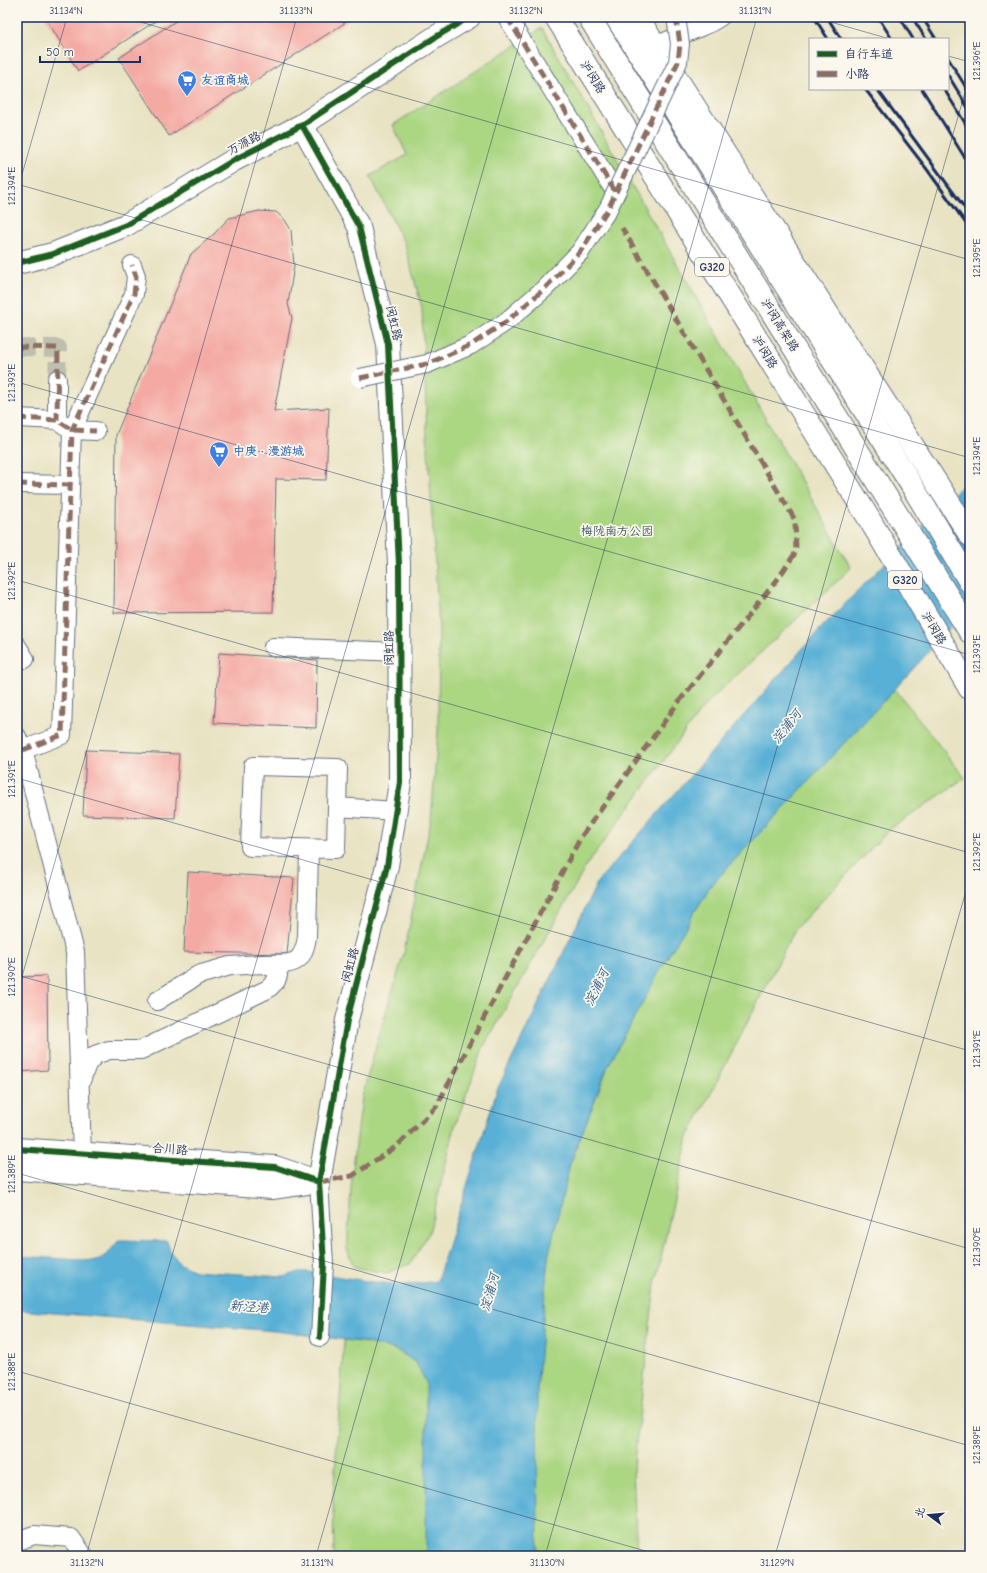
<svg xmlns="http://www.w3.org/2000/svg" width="987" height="1573" font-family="'Comic Neue','LXGW WenKai TC',sans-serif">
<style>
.green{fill:#abd682;stroke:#638270}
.water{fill:#59b0d6;stroke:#3a709a}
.building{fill:#f4a9a3}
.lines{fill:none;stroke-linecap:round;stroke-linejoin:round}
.minor-tunnel{stroke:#bfbfae;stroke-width:18;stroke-dasharray:18 9;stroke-linecap:butt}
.minor-casing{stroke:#636e81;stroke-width:20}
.major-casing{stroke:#636e81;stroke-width:24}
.highway-casing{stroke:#636e81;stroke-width:24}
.minor{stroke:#fff;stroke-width:18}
.major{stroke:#fff;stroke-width:22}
.highway{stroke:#fff;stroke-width:22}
.rail{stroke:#1b2f5e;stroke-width:3}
.minor-bridge-casing{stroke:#636e81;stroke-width:20;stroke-linecap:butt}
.minor-bridge{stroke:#fff;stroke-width:18}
.quiet{stroke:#8d6e63;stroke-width:5;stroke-dasharray:10 5;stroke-linecap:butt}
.cycleway-casing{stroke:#fbf7ec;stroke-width:8}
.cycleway{stroke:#1b5e20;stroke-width:6}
.ticks{fill:none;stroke:#1b2f5e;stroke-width:1;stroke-opacity:0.45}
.labels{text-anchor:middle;stroke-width:3.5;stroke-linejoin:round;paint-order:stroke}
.shield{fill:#fbf7ec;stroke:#5e6b89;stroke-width:1}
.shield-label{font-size:11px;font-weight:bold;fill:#1b2f5e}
.street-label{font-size:12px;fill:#1b2f5e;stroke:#fbf7ec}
.shop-label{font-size:12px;font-weight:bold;fill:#366cbe;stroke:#fbf7ec;text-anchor:start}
.park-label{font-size:12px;fill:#3f5967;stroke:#fbf7ec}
.water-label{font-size:13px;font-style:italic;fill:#315c88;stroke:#fbf7ec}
.neatline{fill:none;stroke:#1b2f5e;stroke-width:1.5}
.ticks-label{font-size:10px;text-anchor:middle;fill:#1b2f5e}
</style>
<rect width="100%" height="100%" fill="#fbf7ec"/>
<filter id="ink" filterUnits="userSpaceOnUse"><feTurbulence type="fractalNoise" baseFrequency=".025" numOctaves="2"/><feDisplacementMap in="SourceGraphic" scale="8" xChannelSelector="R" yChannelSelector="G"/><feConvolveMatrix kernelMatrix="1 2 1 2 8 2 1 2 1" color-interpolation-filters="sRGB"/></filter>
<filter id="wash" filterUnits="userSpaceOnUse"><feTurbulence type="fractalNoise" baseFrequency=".012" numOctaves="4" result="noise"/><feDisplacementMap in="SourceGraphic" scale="16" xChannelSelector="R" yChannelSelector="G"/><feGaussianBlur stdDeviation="0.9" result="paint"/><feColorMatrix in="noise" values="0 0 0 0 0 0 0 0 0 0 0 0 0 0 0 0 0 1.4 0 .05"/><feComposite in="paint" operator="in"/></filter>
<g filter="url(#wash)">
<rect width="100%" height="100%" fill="#e8e3c2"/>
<!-- green -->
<path class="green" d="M542,28L851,568L705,705L588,863L483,1048L455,1126L429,1233L410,1264L386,1273L354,1267L347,1249L352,1176L362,1097L379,1035L404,953L431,820L438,732L439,629L427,434L422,308L405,245L370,176L407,155L393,125Z
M895,689L965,778L889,830L796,928L688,1137L655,1284L633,1469L637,1556H334L333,1499L344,1340C367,1343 398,1345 415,1363C420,1368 423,1376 426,1382L537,1389L548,1257L570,1164L608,1066L660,970L711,885Z"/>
<!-- water -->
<path class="water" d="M970,478V606L895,689L711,885L660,970L608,1066L570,1164L548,1257L537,1390L538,1556H426V1382L416,1363L397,1350L363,1342L274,1331L17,1310V1256L97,1261L107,1255L119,1240L167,1241L170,1251L180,1264L195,1271L284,1277L299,1272H309L373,1282L406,1285L437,1281L497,1090L598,881L820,629Z"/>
<g id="blocks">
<!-- building -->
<path class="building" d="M45,17H162L78,71Z
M182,17H354L169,136L119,58Z
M259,211L276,212L285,220L291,230L294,266L288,304L292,318L274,411L329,408L326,480L276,479L273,612L114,613L116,435L191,254L214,234L229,218Z
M219,653L317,660L316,728L214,723Z
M86,750L179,754L175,818L83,815Z
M188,872L294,878L287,954L184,952Z
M47,976L48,1070L17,1072V977Z"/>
</g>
</g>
<g filter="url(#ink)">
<use href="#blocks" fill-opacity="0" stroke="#636e81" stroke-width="1"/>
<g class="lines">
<!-- minor-tunnel -->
<path class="minor-tunnel" d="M17,347L58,348L57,379"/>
<defs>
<path id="minor" d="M507,17L616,193
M655,46L710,23L720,17
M17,418L57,420L72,430L96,431
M57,420V379
M17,484L70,485
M17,646L25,659
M273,647L400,652
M17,737L23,750L75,952L82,1153
M23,750L62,735L72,430L134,294L136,276L132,265
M253,766L338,768L336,849L250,847Z
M337,807L396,811
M262,964C289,963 302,969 307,937L309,849
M81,1081L87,1064L95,1055L109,1050H141L268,989L276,981L278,975L274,968L262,964L230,966L198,975L157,1001
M319,1182L324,1264L320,1337
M17,1541L34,1535L71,1538L84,1556"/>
<path id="major" d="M556,17L868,517L970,689
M637,17L970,535
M302,125L359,227L388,344L399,564L400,782L387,866L347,1020L319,1182
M17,263L53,254L126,225L234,160L302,125L434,38L469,17
M17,1149L275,1167L319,1182
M17,1169L272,1188L314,1182"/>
<path id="highway" d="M589,17L970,632
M616,17L909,481L970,582"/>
</defs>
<!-- minor casing -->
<use href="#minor" class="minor-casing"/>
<!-- major casing -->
<use href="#major" class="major-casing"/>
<!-- highway casing -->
<use href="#highway" class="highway-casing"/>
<!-- minor -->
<use href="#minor" class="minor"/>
<!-- major -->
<use href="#major" class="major"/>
<!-- highway -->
<use href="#highway" class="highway"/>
<!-- rail -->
<path class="rail" d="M814,17L828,39
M827,17L841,39
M878,17L892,39
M900,17L913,39
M912,17L926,39
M922,17L936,39
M948,58L970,94
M948,75L970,111
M865,89L926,168L970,229
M877,89L970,215
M922,89L970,166
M944,89L970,131"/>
<defs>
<path id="minor-bridge" d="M360,378L427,364L471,345L507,321L544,289L580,252L608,209L678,62L680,44L676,17"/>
</defs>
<!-- minor-bridge casing -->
<use href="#minor-bridge" class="minor-bridge-casing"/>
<!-- minor-bridge -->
<use href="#minor-bridge" class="minor-bridge"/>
<!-- quiet -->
<path class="quiet" d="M507,17L616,193
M17,347L58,348L57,420
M360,378L427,364L471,345L507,321L544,289L580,252L608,209L678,62L680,44L676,17
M17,418L57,420L72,430L96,431
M17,484L70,485
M23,750L62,735L72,430L134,294L136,276L132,265
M319,1182L352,1176L397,1146L436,1107L581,837L677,704L777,580L796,552L795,520L622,228"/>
<defs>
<path id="cycleway" d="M302,125L359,227L388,344L399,564L400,782L387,866L347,1020L319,1182L324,1264L320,1337
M17,263L53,254L126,225L234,160L302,125L434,38L469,17
M17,1149L275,1167L319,1182"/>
</defs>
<!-- cycleway casing -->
<use href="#cycleway" class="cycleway-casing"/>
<!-- cycleway -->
<use href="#cycleway" class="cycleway"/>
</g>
</g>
<!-- ticks -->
<path class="ticks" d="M123,17L970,260M813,17L890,39M948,56L970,62M17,184L970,458M17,192L67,17M17,382L970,655M17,580L970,853M17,778L970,1051M17,975L970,1249M17,994L297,17M17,1173L970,1446M17,1371L663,1556M86,1556L527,17M316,1556L757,17M545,1556L970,75M775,1556L970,877"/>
<!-- icons -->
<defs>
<symbol id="supermarket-pin" viewBox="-11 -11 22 30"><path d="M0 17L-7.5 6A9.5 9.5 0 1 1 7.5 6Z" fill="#3f7fe0" stroke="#fbf7ec"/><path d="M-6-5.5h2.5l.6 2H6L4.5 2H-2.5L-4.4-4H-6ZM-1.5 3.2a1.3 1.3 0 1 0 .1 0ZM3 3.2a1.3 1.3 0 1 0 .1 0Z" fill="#fff"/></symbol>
</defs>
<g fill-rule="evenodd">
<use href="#supermarket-pin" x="176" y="69" width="22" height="30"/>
<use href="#supermarket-pin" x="208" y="440" width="22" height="30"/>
</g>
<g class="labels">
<!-- shield labels -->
<g class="shield">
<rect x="695" y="258" width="34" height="18" rx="3"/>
<rect x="888" y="571" width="34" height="18" rx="3"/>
</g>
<g class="shield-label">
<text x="712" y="271">G320</text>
<text x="905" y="584">G320</text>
</g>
<!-- street labels -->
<g class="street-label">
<text transform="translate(593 77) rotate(58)" y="4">沪闵路</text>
<text transform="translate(244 143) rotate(-28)" y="4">万源路</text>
<text transform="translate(394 323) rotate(77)" y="4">闵虹路</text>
<text transform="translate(780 325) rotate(58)" y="4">沪闵高架路</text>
<text transform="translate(765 352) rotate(58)" y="4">沪闵路</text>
<text transform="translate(934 628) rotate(59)" y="4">沪闵路</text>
<text transform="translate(389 648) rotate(-91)" y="4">闵虹路</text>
<text transform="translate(350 965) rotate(-75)" y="4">闵虹路</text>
<text transform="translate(170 1149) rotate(4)" y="4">合川路</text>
</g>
<!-- shop labels -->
<g class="shop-label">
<text x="201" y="84">友谊商城</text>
<text x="233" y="455">中庚 · 漫游城</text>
</g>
<!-- park labels -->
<g class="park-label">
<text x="617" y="535">梅陇南方公园</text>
</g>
<!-- water labels -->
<g class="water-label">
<text transform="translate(786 726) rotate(-52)" y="5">淀浦河</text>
<text transform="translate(596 987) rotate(-64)" y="5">淀浦河</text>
<text transform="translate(489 1292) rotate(-75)" y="5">淀浦河</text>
<text transform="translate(249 1306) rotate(4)" y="5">新泾港</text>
</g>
</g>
<!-- margin -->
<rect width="987" height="1573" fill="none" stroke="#fbf7ec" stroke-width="44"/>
<!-- legend -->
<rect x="809" y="38" width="140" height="52" fill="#fbf7ec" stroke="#a1a7b3"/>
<rect x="817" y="51" width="20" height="6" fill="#1b5e20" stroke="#a1a7b3"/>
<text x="845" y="58" font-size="12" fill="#1b2f5e">自行车道</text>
<rect x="817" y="71" width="20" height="6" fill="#8d6e63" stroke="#a1a7b3"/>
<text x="845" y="78" font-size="12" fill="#1b2f5e">小路</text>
<!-- north arrow -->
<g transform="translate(929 1515) rotate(286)" stroke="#fbf7ec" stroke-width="3" paint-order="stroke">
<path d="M0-3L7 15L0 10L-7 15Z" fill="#1b2f5e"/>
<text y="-6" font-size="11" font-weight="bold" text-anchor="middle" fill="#1b2f5e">北</text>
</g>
<!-- scale -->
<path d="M40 56v6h100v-6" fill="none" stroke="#1b2f5e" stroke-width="2"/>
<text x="46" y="56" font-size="12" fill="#1b2f5e" stroke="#fbf7ec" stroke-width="3" paint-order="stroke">50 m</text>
<rect x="22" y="22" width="943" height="1529" class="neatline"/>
<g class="ticks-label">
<text x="66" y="14">31.134°N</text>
<text x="296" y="14">31.133°N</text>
<text x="526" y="14">31.132°N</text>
<text x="755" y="14">31.131°N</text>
<text transform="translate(976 61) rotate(-90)" y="4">121.396°E</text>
<text transform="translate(11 186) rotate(-90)" y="4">121.394°E</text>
<text transform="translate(976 258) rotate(-90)" y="4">121.395°E</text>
<text transform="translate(11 383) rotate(-90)" y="4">121.393°E</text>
<text transform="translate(976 456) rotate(-90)" y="4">121.394°E</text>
<text transform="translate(11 581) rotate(-90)" y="4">121.392°E</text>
<text transform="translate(976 654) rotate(-90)" y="4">121.393°E</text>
<text transform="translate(11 779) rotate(-90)" y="4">121.391°E</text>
<text transform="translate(976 852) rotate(-90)" y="4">121.392°E</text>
<text transform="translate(11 977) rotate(-90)" y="4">121.390°E</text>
<text transform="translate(976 1049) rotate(-90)" y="4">121.391°E</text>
<text transform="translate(11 1174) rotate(-90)" y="4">121.389°E</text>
<text transform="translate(976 1247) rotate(-90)" y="4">121.390°E</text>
<text transform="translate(11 1372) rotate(-90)" y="4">121.388°E</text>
<text transform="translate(976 1445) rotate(-90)" y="4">121.389°E</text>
<text x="87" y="1566">31.132°N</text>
<text x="317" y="1566">31.131°N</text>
<text x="547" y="1566">31.130°N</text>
<text x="777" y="1566">31.129°N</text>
</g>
</svg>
